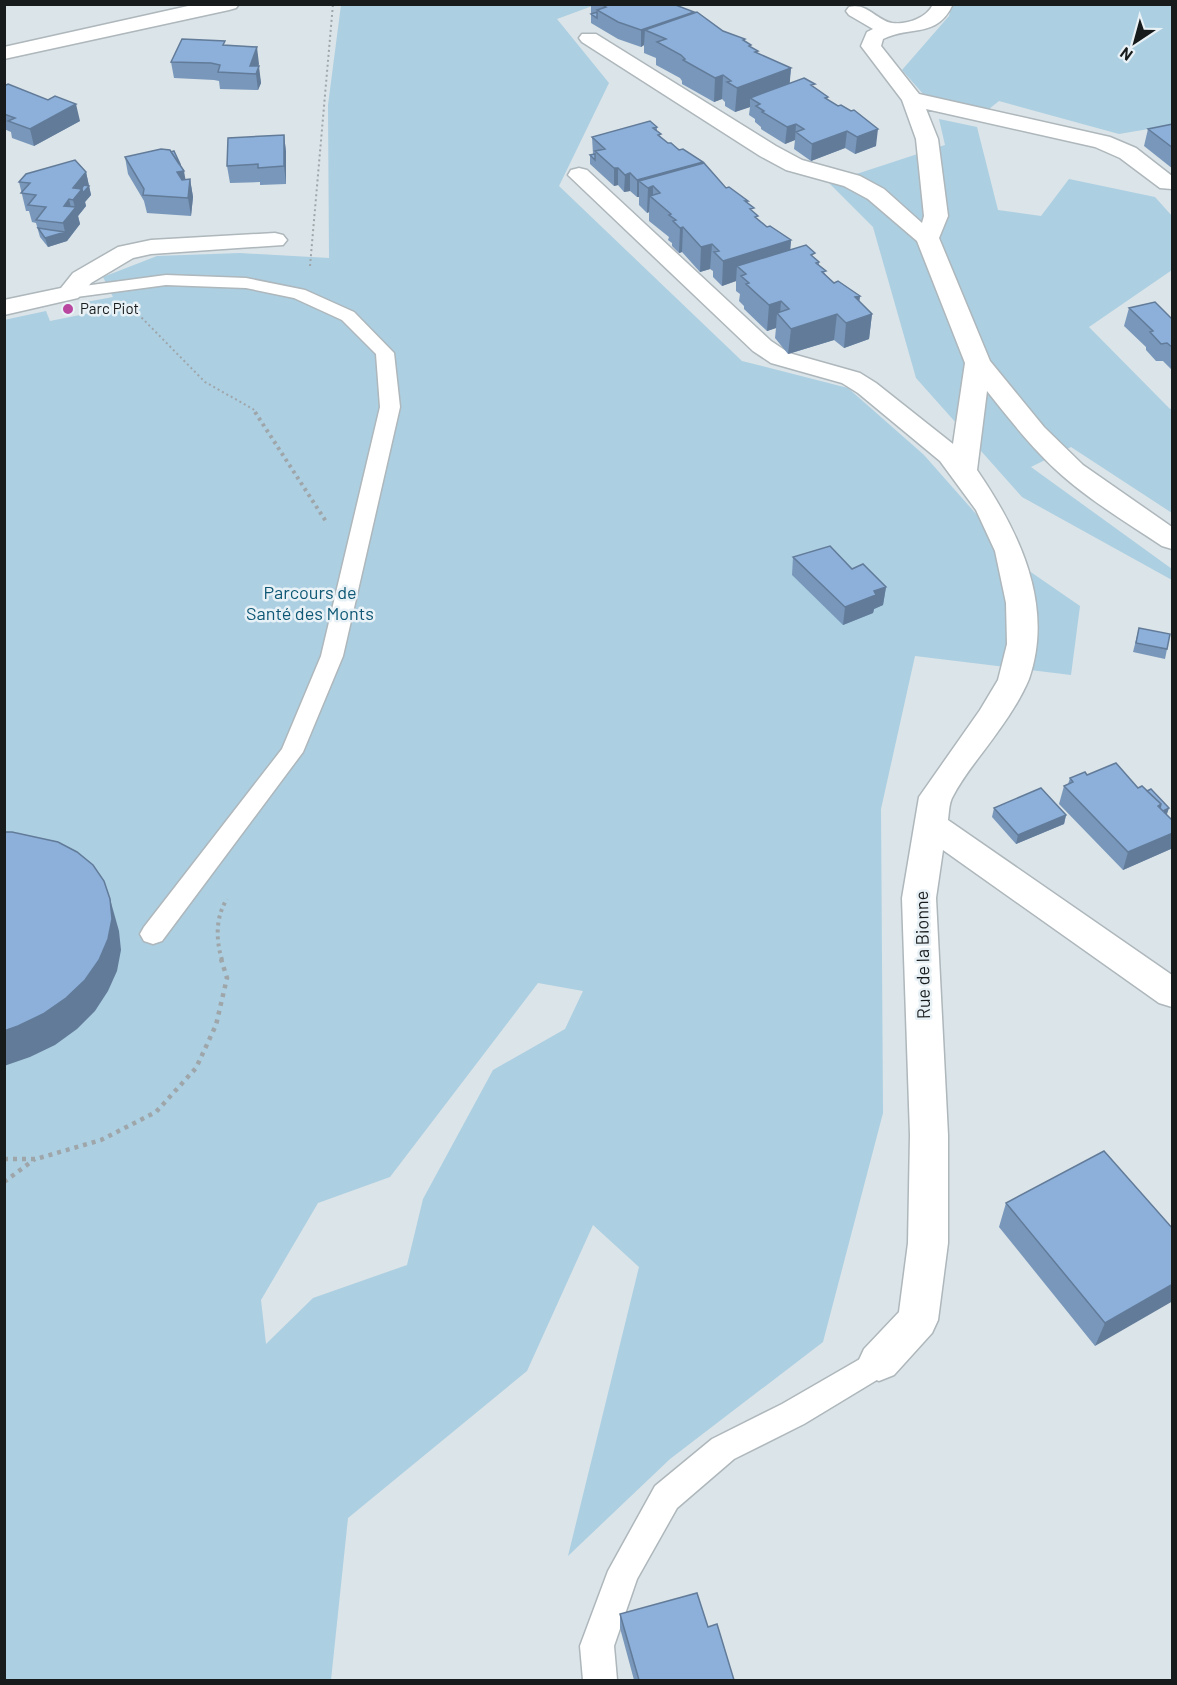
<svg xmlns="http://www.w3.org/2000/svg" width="1177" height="1685" font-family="Barlow,sans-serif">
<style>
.green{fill:#accfe2;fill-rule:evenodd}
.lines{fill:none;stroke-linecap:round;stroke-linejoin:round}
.lane-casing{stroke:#aeb7bb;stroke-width:3}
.street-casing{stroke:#aeb7bb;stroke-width:3}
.path-far2{stroke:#9fa6aa;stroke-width:2;stroke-dasharray:2 3;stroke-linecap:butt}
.path-far1{stroke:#9fa6aa;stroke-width:4;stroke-dasharray:3 4;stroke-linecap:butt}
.path{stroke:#9fa6aa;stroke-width:4.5;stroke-dasharray:4 5;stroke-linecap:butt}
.lane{fill:#fff;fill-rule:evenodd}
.street{fill:#fff;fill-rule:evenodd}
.wall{fill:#7897bb}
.shaded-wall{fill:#627b99}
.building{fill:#8cb0da;stroke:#627b99;stroke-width:1.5}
.poi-dot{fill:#b9469f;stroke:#e8f1f6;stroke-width:2}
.labels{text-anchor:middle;stroke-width:5;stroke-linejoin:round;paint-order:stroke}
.far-poi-label{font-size:15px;fill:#181b1c;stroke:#e8f1f6;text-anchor:start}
.park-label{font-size:18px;fill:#0d5774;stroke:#e8f1f6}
.street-label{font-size:18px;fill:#181b1c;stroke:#e8f1f6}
</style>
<rect width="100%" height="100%" fill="#dbe4e8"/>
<!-- green -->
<path class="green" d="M341,5H595L557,19L609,83L559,186L742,361L848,388L924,455L1022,566L1080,606L1071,675L915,656L881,809L883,1113L823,1342L670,1459L568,1556L639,1267L593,1225L527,1371L348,1518L331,1680H5L4,320L46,311L50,321L90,313L86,302L113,297L103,277L157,256L240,253L329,258L328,105ZM538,983L583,991L565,1029L493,1070L423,1199L407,1265L313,1298L266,1344L261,1300L318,1203L390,1177Z
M952,5H1172V125L1119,134L999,101L989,109L924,95L902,70L949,16Z
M939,119L977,127L998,210L1041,216L1069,179L1155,197L1172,216V270L1089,327L1170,409L1172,408V513L1071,447L1031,467L1172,569V580L1022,497L916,378L873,227L829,183L945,145Z"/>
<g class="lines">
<defs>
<path id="lane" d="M166,275L246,278L305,290L354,312L394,353L400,407L343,656L303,752L162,941L153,944L144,941L140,934L144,927L282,749L321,656L380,407L376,354L342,320L294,298L246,288L166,285L69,298L63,297L60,293L63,289L69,288Z
M879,1348L890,1352L894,1362L890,1372L804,1424L734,1459L677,1508L637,1579L614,1646L617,1680H583L580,1646L608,1571L655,1486L712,1439L782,1404Z"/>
<path id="street" d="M197,4H239L236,8L229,10L4,59V47Z
M933,4H953C937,39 911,25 883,39L881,46L919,94L1110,137L1136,148L1172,176V189L1160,188L1120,158L1095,147L926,109L938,139L948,216L939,238L990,361L1044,427L1083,465L1172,527V549L1162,546C1129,524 1094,503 1064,477C1035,452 1011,421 987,391L977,470C1018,530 1055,604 1029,679C1022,696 1010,715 999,730C984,752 964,774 952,798C949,804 949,813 948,820L1172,975V1007L1159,1003L943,850L936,898L948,1135V1243L938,1320L932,1333L894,1375L879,1381L864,1375L858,1362L864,1349L899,1312L908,1243L910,1135L902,898L919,797L980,710L998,680L1007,644L1006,603L995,551L976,510L940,461L858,393L842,383L771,363L753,351L568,175L571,170L579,168L587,170L771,341L789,353L860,373L876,383L953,444L965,363L917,241L868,199L844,186L786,170L760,156L582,42L579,38L582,34H596L776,146L802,160L860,176L884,189L922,223L924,216L916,139L902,100L861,46L867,32L873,29L849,15L846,11L849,7C867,2 876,20 892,23C907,25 927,18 933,4Z
M275,233L283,235L287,240L283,245L151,254L133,258L91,283L78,298L4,315V300L61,288L73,273L118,247L151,240Z"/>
</defs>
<!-- lane casing -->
<use href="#lane" class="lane-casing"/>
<!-- street casing -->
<use href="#street" class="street-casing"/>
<!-- path-far2 -->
<path class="path-far2" d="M310,266L333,4
M138,314L205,382L253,409L256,413"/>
<!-- path-far1 -->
<path class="path-far1" d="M255,412L327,523
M222,960C216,940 215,918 227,899"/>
<!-- path -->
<path class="path" d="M4,1159H36L101,1140L156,1112L196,1068L216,1025L227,978L221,959
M4,1182L35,1159"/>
<!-- lane -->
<use href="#lane" class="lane"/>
<!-- street -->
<use href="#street" class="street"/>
</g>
<!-- wall -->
<path class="wall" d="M591,4H673L694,13L723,31L745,39V42L751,48L758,51L757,53L791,68L789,84L814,87L828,97L827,99L876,146L855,154L845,148L811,161L794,149L795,140L785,144L761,129V127L755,122V119L749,115L750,107L735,112L725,106V102L722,99L714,102L682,84V81L680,78L656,65V58L644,53V45L641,47L618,39L591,23Z
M226,46L259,64L258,66L261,83L258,90L220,89L219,81L214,80L174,78L171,62Z
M4,86L48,100L80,121L34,146L12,138L11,132L4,129Z
M1173,124V169L1144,146L1148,129Z
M657,127V131L661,137L668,143L703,162V163L726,188L748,201L747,203L758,220L767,227L791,240L790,250L815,258L819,262V265L826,275L834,283L860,296L859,301L872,314L869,339L844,348L834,340L788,354L775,338L776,328L767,331L744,309V306L739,301L740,294L736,291V281L722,286L713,277V271L710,269L700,272L682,252L679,253L672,246V243L668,240L669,237L649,221V212L647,213L639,205V197H637L630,191L624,192L618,185L614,186L590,164V155L593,154L592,137Z
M284,135L286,152V184L260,185V182L230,183L227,166Z
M125,157L181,166L185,180L190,179L193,197L191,216L147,213L144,201L128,174Z
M86,172L91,195L85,202L86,206L78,216L80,224L67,241L48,247L40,237L36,223L32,222L29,211H26L19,182Z
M1129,308L1173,320V371L1163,361H1156L1146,350V347L1124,326Z
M793,557L852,569L886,587L883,605L874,609L873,613L843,625L792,575Z
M1139,628L1167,649L1165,659L1133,652Z
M1087,775L1138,788L1173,821V848L1123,870L1059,804L1064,786L1068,784L1070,778Z
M994,808L1066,815L1064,824L1016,844L992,817Z
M1006,1203L1173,1229L1095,1346L999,1227Z
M620,1614L708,1627L734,1680H634L620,1628Z"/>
<!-- shaded-wall -->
<path class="shaded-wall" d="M694,12L645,30L644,45L641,47V30Z
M257,47L259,64L255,74L250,66Z
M259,66L261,83L258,90L256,74Z
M791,68L789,92L750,98V107L735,112L737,88Z
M723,75L722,99L714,102L715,78Z
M76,104L80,121L34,146L30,129Z
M796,124L795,140L785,144L787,127Z
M878,129L876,146L855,154L857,137Z
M847,131L845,148L811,161L812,144Z
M284,135L286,152V184L284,166Z
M703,162L702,179L653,186V199L650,196L649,212L647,213L648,188L639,181V197H637V180Z
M180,164L182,171H184L187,188L180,189L176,165Z
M614,168H618V185L614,186Z
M86,172L91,195L85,202L86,206L78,216L80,224L67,241L63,223L64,206L69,199L72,212L75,208L73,200V188Z
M630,173V191L624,192L625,175Z
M190,179L193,197L191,216L188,198Z
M683,227L682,252L679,253L680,228Z
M65,232L67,241L48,247L45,238Z
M791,240L789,265L737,266L736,281L722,286L723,261Z
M712,244L710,269L700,272L701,247Z
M860,296L857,319L872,314L869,339L844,348L846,323L855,297Z
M781,301L780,315L777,313L776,328L767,331L769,305Z
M837,314L834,340L788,354L791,329Z
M886,587L883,605L874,609L873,613L843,625L845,607L874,591Z
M1161,804L1169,808L1166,817L1158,806Z
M1066,815L1064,824L1016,844L1018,835Z
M1173,833V848L1123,870L1128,852Z
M110,899L119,931L121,950L117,971L108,991L95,1011L77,1029L55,1045L30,1057L4,1066V1031Z
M1173,1284V1301L1095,1346L1105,1323Z"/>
<!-- building -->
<path class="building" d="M601,4H673L694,12L641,30L618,22L597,10L606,7Z
M597,12V18L591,14Z
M697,12L723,31L745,39L743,40L751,45L749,46L758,51L755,52L791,68L737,88L727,82L731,81L723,75L715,78L683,60L685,59L681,55L657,42L666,39L645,30Z
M182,39L225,41L223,45L257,47L250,66H259L256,74L218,72L220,65L211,63L171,62Z
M804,78L815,84L811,85L828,97L825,98L838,106L841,105L851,111L854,110L878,129L857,137L847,131L812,144L796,132L804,129L796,124L787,127L762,112L764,111L756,106L760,104L750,98Z
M8,84L48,100L55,96L76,104L30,129L8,121L15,118L4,114V86Z
M650,121L657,127L653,128L661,134L658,135L668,143H671L679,150L683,149L703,162L637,180L630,173L625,175L618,168H614L595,151L605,149L592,137Z
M1173,124V148L1148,129Z
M284,135V166L258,168V164L227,166L228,138Z
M161,149L170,150L184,171L177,172L182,180L190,179L188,198L143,195L144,189L125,157Z
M174,151L180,164H179L171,152Z
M595,154V160L590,155Z
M75,160L86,172L73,188L82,189L73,200L69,199L64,206L76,207L63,223L36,220L46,207L28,205L36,195L21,193L30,183L19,182L26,174Z
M704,163L726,188L729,187L748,201H745L754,208L750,209L758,216L755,217L767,227L770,226L791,240L723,261L714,252L719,251L712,244L701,247L683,227L680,228L673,221L676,220L669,215L671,214L650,196L660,193L653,186L648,188L639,181Z
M84,185L89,186L83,193L82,189H81Z
M38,228L51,230L65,232L45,238Z
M806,245L815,253L811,255L819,262L816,263L826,271L822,272L834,283L838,281L860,296L855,297L872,314L846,323L837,314L791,329L777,313L789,309L781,301L769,305L746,284L749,283L741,276L746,274L737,266Z
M1155,302L1173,320V348L1167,343L1161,344L1150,332L1153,331L1129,308Z
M830,546L852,569L863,564L886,587L874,591L876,595L845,607L793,557Z
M1139,628L1170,634L1167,649L1136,643Z
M1116,763L1138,788L1142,786L1161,804L1158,806L1173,821V833L1128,852L1064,786L1073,782L1070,778L1085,772L1087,775Z
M1041,788L1066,815L1018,835L994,808Z
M1151,789L1169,808L1163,811L1160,808L1161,804L1147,791Z
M4,832H12L58,842L77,852L93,865L104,881L110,899L112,919L108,939L99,960L85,980L66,998L43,1014L18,1026L4,1031Z
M1104,1151L1173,1229V1284L1105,1323L1006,1203Z
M697,1593L708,1627L717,1624L734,1680H639L620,1614Z"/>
<!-- markers -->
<circle class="poi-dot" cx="68" cy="309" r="6"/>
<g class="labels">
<!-- far-poi labels -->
<g class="far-poi-label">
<text x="80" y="314">Parc Piot</text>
</g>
<!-- park labels -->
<g class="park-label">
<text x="310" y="599">Parcours de<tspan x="310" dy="21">Santé des Monts</tspan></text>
</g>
<!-- street labels -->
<g class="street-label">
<text transform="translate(923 955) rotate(-91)" y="6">Rue de la Bionne</text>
</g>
</g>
<!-- border -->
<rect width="1177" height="1685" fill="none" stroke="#181b1c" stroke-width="12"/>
<!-- north arrow -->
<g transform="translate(1135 42) rotate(216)" stroke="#e8f1f6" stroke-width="4.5" paint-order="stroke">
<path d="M0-4.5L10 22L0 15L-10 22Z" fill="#181b1c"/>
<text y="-9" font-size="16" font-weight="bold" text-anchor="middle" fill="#181b1c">N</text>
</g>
</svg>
